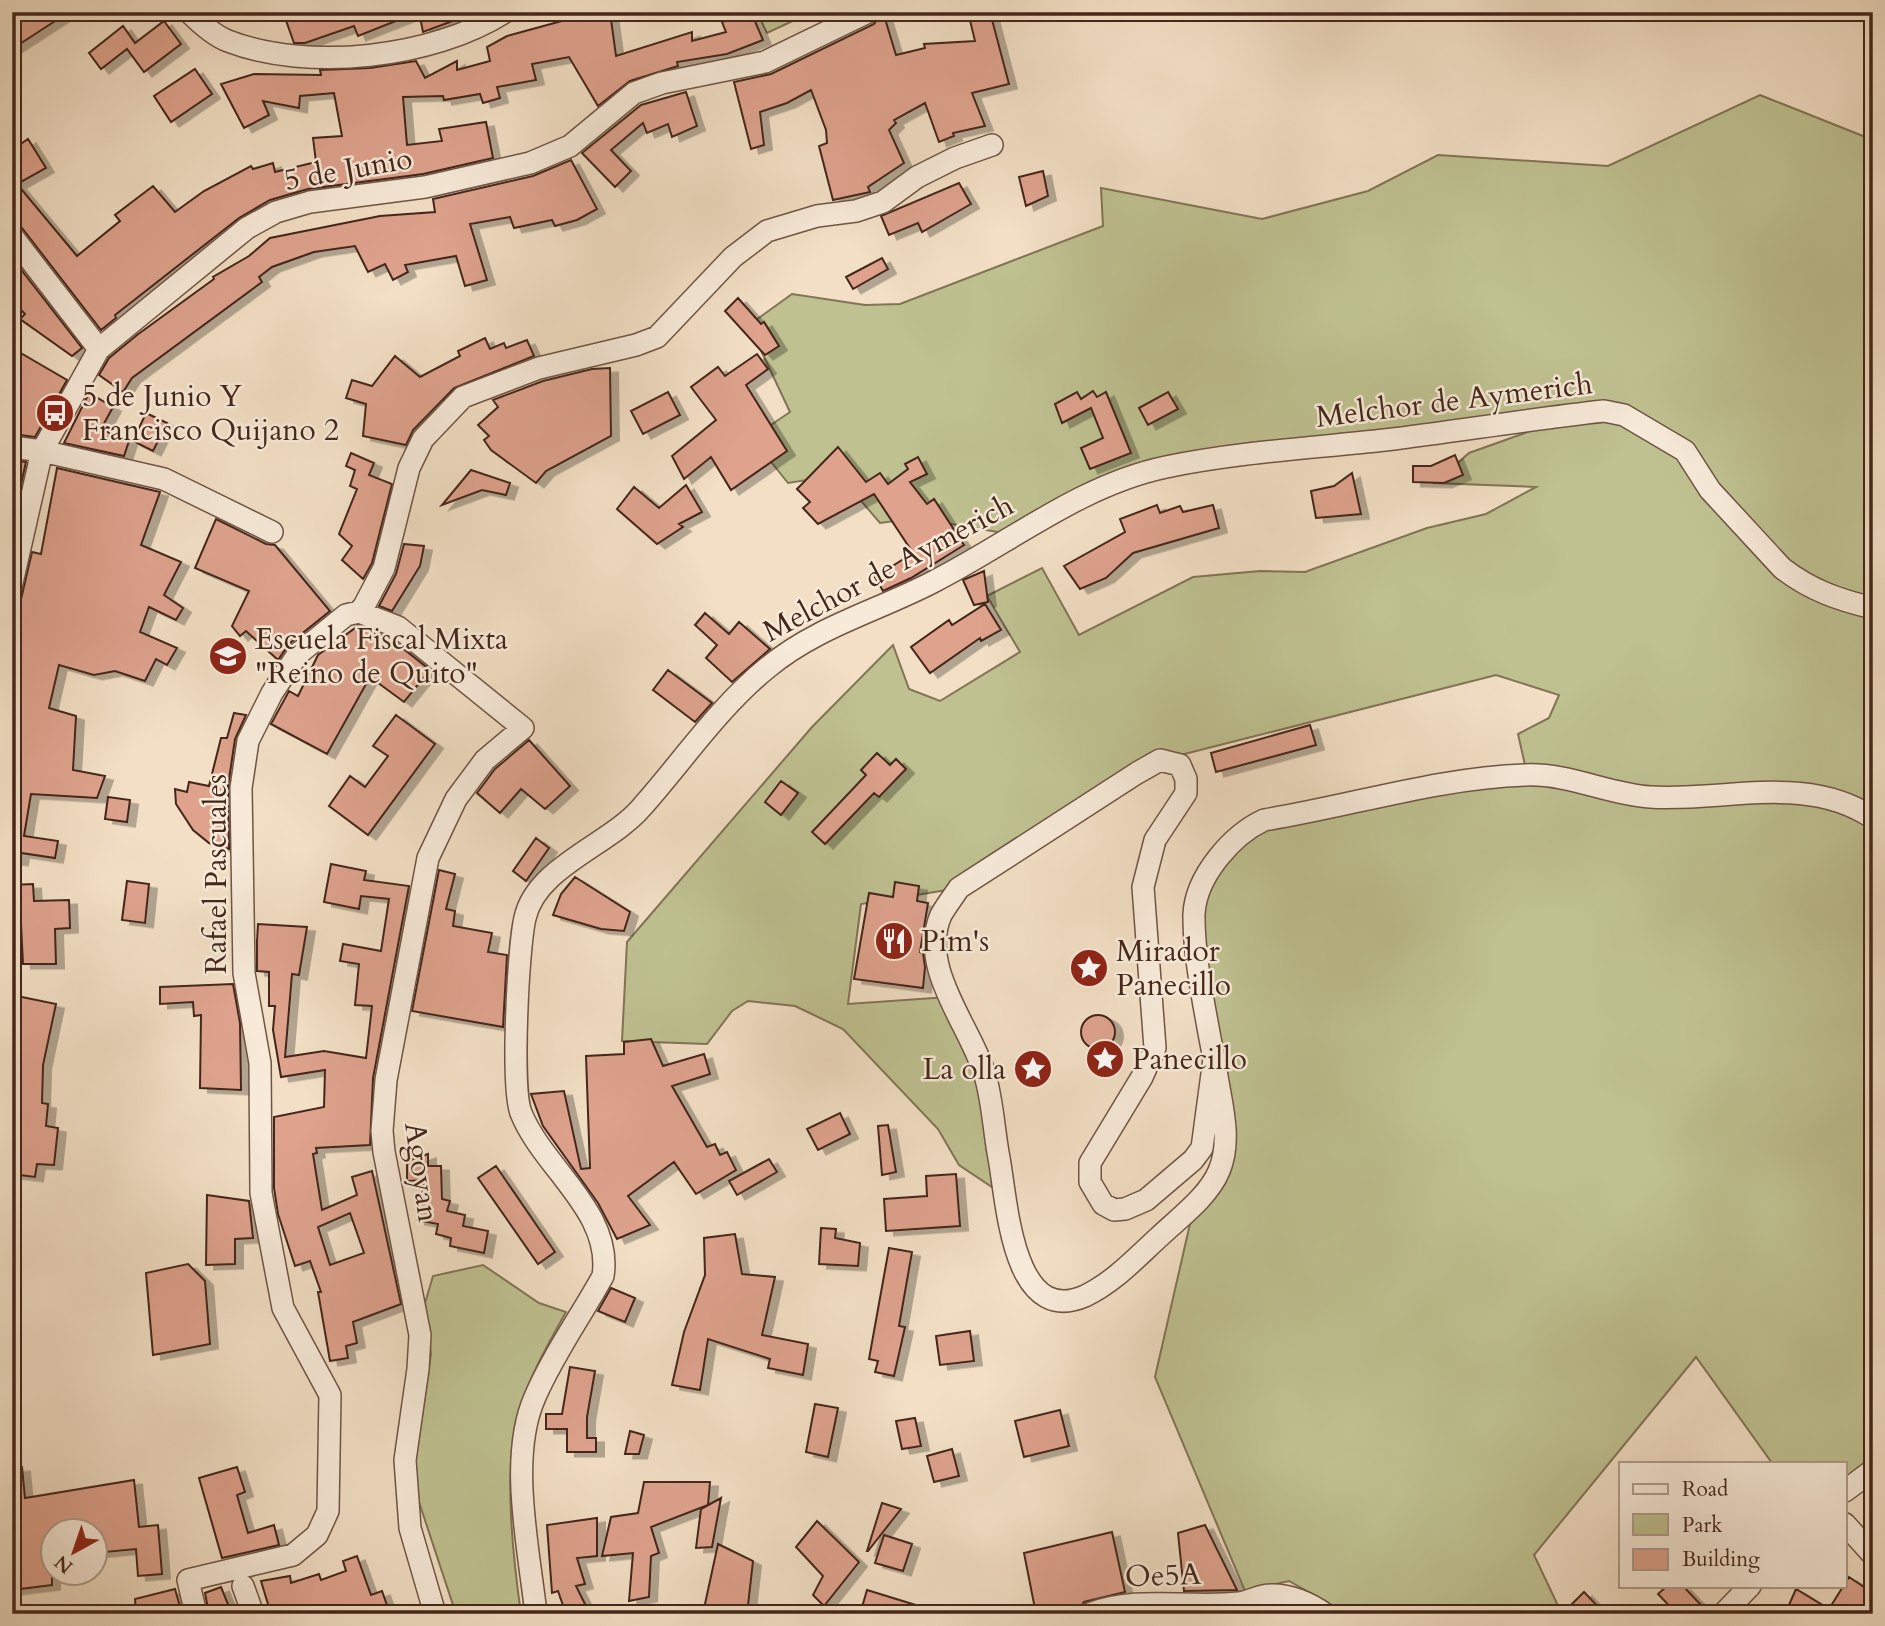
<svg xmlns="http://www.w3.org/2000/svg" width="1885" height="1626" font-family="Cardo,serif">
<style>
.green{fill:#bfc191;stroke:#827456;stroke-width:2}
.building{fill:#dea28d;stroke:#44271a;stroke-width:2;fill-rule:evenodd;filter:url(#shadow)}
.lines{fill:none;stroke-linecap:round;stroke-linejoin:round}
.minor-casing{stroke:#705545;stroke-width:24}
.minor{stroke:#f7ead9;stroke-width:21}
.labels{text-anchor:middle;stroke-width:5;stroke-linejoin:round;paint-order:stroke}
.street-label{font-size:30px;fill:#44271a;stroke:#f7ead9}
.poi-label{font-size:30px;fill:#44271a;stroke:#f7ead9;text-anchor:start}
</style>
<defs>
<filter id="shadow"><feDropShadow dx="8" dy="4.5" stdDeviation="0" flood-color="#0004"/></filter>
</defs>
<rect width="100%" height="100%" fill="#f2dfc5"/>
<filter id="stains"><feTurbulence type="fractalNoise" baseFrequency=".00286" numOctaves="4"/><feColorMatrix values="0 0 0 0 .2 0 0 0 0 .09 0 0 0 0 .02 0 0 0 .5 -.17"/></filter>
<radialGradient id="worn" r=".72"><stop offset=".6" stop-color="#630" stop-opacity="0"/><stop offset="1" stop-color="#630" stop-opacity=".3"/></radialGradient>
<!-- green -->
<path class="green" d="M757,12H812L767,33Z
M1760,95L1873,140V1466L1845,1491V1463H1772L1696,1357L1534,1555L1562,1614H1339L1335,1607L1289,1581L1245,1591L1155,1377L1195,1202L1219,1170L1194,912L1250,827L1527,774L1518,734L1549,718L1559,695L1496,675L1161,760L959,888L861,904L848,1004L948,997L986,1077L1007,1197L959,1165L938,1129L843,1029L795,1006L748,1001L732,1011L707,1044L622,1041L627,942L812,727L893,645L909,689L940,701L1020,652L987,596L1042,568L1079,635L1193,577L1260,571L1305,572L1427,528L1486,514L1536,487L1435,483L1469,453L1575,415L1165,467L1015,535L916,518L880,523L839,475L788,483L752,438L790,412L749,325L792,294L865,305L900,304L1103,226L1101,188L1262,219L1368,191L1438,155L1608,166Z
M483,1265L539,1303L566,1312C548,1344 528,1379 518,1415C503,1469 513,1558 521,1614H456L419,1502L415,1466L431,1354L425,1303L433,1276Z"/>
<!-- building -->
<path class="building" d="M12,12H69L12,49Z
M283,12H416V13L358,36L354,26L305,43H294Z
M419,12H477L423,32Z
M610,12L616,56L692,32V41L726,32L722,22L728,20L727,12H751L763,40L727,54L677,62L678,66L630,81L598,106L569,57L532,64L536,80L497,87L500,98L483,103L480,94L444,100L443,96L403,97L407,145L442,141L439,129L486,122L493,158L423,174L308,189L270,200L239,218L115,315L116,318L101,330L22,228L12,223V150L28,139L46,168L17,184L77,256L120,221L115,215L153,186L175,212L204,191L251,166L253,169L273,163L275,172L316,162L313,138L342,136L334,93L300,96L299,108L263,101L269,115L244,128L221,84L254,74L321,75L320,70L370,68L416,61L425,78L457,61V70L490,61L487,47L507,36L580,16Z
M883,12L896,55L925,48L924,44L975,41L968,12H990L1009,84L972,93L985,126L953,133L954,136L939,142L925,103L894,120L896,123L889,130L904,163L868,187L870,192L833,200L819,146L827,143L826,130L811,90L787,103L760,112L764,145L751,149L734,82L771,74L874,24Z
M164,21L181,44L144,72L127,49L101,69L89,53L123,26L135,43Z
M195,69L212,94L171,122L154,96Z
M686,92L697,126L672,137L668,124L647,133L643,123L611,150L631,171L615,187L582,153L641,105Z
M571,160L597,209L577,220L555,226L552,220L514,228L510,217L470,224L487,280L465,286L456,256L405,265L408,272L393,280L385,264L368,272L355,246L314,252L272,267L259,277L262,282L132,378L123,392L99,375L109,358L137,335L214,279L213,277L249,256L270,238L380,216L435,212L433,199L533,176Z
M1043,171L1048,196L1026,206L1019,177Z
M959,183L971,204L922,232L918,223L889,235L881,216Z
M12,258L82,348L72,356L20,319L25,314L12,301Z
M882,258L888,269L853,289L846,277Z
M738,298L761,324L764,322L779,346L765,355L725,311Z
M485,338L490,349L504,343L506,348L527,340L534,356L454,388L413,430L406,445L363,436L366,404L346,398L352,380L372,386L395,356L420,377L460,356L458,351Z
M12,348L67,380L35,437L12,434Z
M757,354L768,369L746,385L787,451L731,490L711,457L684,479L672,456L716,420L691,387L718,367L725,376Z
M610,368L611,436L546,471L536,483L491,450L484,440L489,436L478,425L498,407L493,400L543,381L592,369Z
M1093,391L1097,397L1106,392L1131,453L1090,469L1081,448L1103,438L1091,408L1062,423L1055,404L1077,392L1081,399Z
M668,392L680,415L643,434L631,411Z
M1168,392L1178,409L1148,425L1139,408Z
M89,393L113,407L101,429L129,441L124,456L64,443Z
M146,413L167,423L153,451L133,441Z
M838,447L866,482L880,473L888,484L908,469L905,464L918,457L927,474L910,482L927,504L934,499L964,545L911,578L883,591L875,577L913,553L874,494L818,524L803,508L810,502L797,489Z
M351,453L374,463L369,475L392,484L372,563L363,579L342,560L352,546L339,534L357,489L350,486L355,470L346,466Z
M1455,455L1463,475L1444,483L1413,482V466H1431Z
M12,460L26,462L15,511H12Z
M57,468L160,492L141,545L181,562L164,595L183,608L176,620L149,607L140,632L177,648L167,665L156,659L145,681L115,671L94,675L59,665L49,708L76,716L73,770L105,776L97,798L31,794L24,836L58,841L55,858L21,853L20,861L12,860V638L32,552L41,554Z
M471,470L510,483L506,495L482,490L442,505Z
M1352,473L1361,514L1316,518L1311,491L1334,486Z
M686,485L702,512L679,524L683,527L657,544L617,509L634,487L659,508Z
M1157,505L1160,513L1180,506L1183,512L1213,505L1219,528L1133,553L1106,578L1080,589L1064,566L1125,532L1120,519Z
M216,519L266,544L275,545L330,611L289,644L278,660L246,631L240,636L232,626L249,591L195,568Z
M404,544L424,546L420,566L392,611L379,606L396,574Z
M984,571L988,602L974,605L963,580Z
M985,604L1001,630L981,641L980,638L930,673L911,647L949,620L952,625Z
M705,613L729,634L739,622L770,649L732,682L706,658L717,645L695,625Z
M358,626L391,639L430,670L404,702L370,677L327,754L271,724L289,691L298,696L318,655Z
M668,670L712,703L695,722L653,690Z
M234,713L246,715L235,739L228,786L229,849L209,843L193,830L176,804L175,789L187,792L189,782L209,786L221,738H227Z
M396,715L435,744L368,835L329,806L350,776L365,787L388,756L373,746Z
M1310,725L1316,745L1216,772L1211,753Z
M529,740L570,786L545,809L521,789L500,813L477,793L495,769Z
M877,753L890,765L896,759L906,769L879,797L874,793L825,844L812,832L866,775L861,770Z
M781,781L798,793L781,815L765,802Z
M108,797L130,800L127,822L105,819Z
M536,838L549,848L526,881L513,871Z
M331,864L366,871L364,880L409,886L373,1078L370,1145L316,1148L317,1153L313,1154L322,1210L357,1195L352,1177L372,1171L401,1304L353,1322L357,1343L346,1346L348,1358L330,1361L318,1292H321L310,1261L295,1266L278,1214L274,1188V1117L324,1107L325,1070L281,1077L273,1030L275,1006H269V972L257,971V941L258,924L307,927L299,975L292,974L285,1057L324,1051L366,1058L372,1006L355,1005L359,964L340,961L343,944L381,951L389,899L361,896L359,909L324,902ZM350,1213L364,1253L330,1265L318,1227Z
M439,870L455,874L446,909L455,911L453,926L492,933L488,952L507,955L503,1027L412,1011Z
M575,877L630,912L624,931L601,929L553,915L561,894Z
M127,881L149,884L145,923L122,920Z
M895,882L919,886L917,901L928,903L920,952L923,953L925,967L923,988L854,979L869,893L893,897Z
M33,884L34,901L69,900L70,928L55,929L56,964H23L21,924H12V885Z
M233,984L240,1023L241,1090L200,1088L201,1015L194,1016L193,1002L160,1004V987Z
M12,995L56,1004L43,1065L42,1103L48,1104L46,1126L58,1128L54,1165L37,1164L35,1177L12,1174Z
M1081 1032a17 17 0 1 1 34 0a17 17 0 1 1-34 0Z
M651,1039L663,1066L704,1054L710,1074L672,1086L707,1147L715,1144L720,1155L727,1152L736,1170L696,1194L674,1162L628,1196L650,1225L617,1239L598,1203L543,1126L531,1094L564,1091L581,1169L590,1168L586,1056L624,1054V1042Z
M840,1113L850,1134L818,1150L807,1129Z
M888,1125L896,1172L882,1175L878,1126Z
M428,1154V1166H441L442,1199L450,1201L447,1211L465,1215L463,1226L488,1231L484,1253L450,1246L451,1238L436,1234L438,1224L417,1220L425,1180L407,1181V1161Z
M769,1159L777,1172L737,1195L729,1181Z
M496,1166L555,1252L538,1264L478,1178Z
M956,1174L960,1226L886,1231L884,1199L927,1196L926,1176Z
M207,1195L249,1201L253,1238L235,1239V1264L206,1265Z
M821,1228L836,1229L835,1238L860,1243L858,1266L819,1264Z
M735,1234L742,1274L775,1277L762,1335L808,1344L803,1375L768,1368L770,1359L708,1339L700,1390L672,1385L684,1332L705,1275L704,1238Z
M889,1248L912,1252L899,1326L905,1327L894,1376L875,1372L878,1361L869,1359Z
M188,1264L205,1281L210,1344L153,1355L146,1273Z
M611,1288L635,1298L625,1322L598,1311Z
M970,1331L974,1361L940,1365L936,1336Z
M570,1367L595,1371L587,1417V1438H596V1452H567V1429H546V1414H562Z
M815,1404L838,1408L828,1457L806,1452Z
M1060,1410L1069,1446L1024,1457L1015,1421Z
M915,1418L921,1446L902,1449L896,1421Z
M630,1431L644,1435L639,1454H625Z
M952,1449L959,1476L934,1482L927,1456Z
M22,1467L25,1498L134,1480L139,1527L158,1525L162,1574L138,1576L136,1549L94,1553V1531H52V1585L12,1590V1468Z
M237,1467L245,1492L237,1495L248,1533L274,1525L279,1545L222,1558L199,1478Z
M644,1482H710L708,1505L651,1527L659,1553L651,1556L649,1597L629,1601L633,1553L602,1556L611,1517L638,1513Z
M721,1498L712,1547L696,1548L701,1509Z
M882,1503L901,1509L868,1551H867Z
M597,1518V1556L577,1558L585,1584L576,1586L590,1614H566L558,1591L552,1593L547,1525Z
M817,1521L859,1562L824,1606L813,1595L823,1576L796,1547Z
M1205,1525L1237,1590L1184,1591L1178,1533Z
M1112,1532L1125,1592L1084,1602L1076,1614H1036L1024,1553Z
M884,1535L912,1544L903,1571L875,1563Z
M718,1544L753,1561L747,1614H708L705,1604Z
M357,1556L371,1595L382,1591L390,1614H271L261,1581L290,1576L291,1583L319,1574L321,1580L346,1571L343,1561Z
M1849,1577L1873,1593L1870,1614H1785L1796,1589L1829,1609Z
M1667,1586H1683L1701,1605L1692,1614H1677L1658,1594Z
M221,1587L232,1614H209L205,1593Z
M175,1589L182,1614H136L135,1599Z
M867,1590L932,1610L931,1614H860Z
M1584,1592L1605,1614H1562Z"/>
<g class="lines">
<defs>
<path id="minor" d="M189,12C199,22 215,36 228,41C308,72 433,58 505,12
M12,236L99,349
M12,447L42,451L164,479L272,532
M12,583L42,451L99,349L247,228L276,212L310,202L425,187L530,163L570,146L634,93L662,83L765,62L868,12
M359,612L398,627L523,728L485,760L456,799L428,858L386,1080L382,1131L384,1152L420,1335L418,1369L405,1460L410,1528L435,1614
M1214,1059L1202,1148L1193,1160L1146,1200L1125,1209L1114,1210L1103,1204L1090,1182V1163L1142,1077L1155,1048L1143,887L1155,840L1186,793V779L1180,765L1160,760L1137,773L959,888C953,897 946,906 941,915C917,969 974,1030 986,1079C993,1105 994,1132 999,1158C1007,1200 1012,1328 1085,1296C1114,1282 1135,1259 1159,1237C1179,1218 1208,1197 1219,1171C1231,1143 1223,1110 1218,1082C1210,1034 1193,961 1194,914C1196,876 1232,835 1264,820C1351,806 1437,778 1525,775C1569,773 1607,794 1650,797C1724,802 1806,773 1873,818
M1845,1491L1873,1470
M1845,1524L1873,1555
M243,1586L253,1614
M196,1614L188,1580L293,1555L317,1535L328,1511L330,1395L283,1308L261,1193L260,1063L244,973L241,788L248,741L272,693L298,654L346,615L359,612L364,606L384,568L409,468L423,439L463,397L539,368L636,345L657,337L733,257L767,231L817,216L856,211L883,202L917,177L955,158L992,145
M536,1614C529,1549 508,1457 535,1397C553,1355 581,1316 603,1276C613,1212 543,1168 521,1113C511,1087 518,948 525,918C536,867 609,845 641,808C682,762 719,707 767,668C816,627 877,611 933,582C1010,543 1080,485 1166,467C1239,452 1312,448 1385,440C1458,431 1531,419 1604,411L1624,415L1685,451L1710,490L1782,568C1810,590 1839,600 1873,608
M1089,1614C1137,1595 1189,1609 1239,1603C1249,1602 1259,1595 1270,1595C1289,1594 1310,1603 1325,1614
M1723,1614L1750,1586"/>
</defs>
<!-- minor casing -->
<use href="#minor" class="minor-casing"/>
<!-- minor -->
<use href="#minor" class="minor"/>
</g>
<!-- icons -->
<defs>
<symbol id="bus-disc" viewBox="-11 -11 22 22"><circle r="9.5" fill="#8f2418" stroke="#f7ead9"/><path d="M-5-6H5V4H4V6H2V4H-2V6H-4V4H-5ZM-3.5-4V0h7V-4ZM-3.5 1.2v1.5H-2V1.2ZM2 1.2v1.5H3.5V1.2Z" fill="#fff"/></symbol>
<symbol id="school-disc" viewBox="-11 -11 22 22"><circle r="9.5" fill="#8f2418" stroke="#f7ead9"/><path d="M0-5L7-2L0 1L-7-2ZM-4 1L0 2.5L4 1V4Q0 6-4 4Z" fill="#fff"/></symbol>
<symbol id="restaurant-disc" viewBox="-11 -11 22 22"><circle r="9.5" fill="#8f2418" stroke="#f7ead9"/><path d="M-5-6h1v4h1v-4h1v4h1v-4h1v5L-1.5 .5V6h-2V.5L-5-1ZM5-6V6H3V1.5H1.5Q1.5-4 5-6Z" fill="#fff"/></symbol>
<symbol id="sight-disc" viewBox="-11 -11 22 22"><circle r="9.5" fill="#8f2418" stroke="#f7ead9"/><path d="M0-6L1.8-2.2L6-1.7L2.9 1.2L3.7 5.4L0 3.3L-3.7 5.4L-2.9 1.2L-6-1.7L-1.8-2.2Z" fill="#fff"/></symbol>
</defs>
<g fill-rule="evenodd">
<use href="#bus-disc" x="33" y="391" width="44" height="44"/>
<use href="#school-disc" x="206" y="634" width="44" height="44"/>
<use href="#restaurant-disc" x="872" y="919" width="44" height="44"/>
<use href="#sight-disc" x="1067" y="946" width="44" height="44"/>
<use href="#sight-disc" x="1083" y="1037" width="44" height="44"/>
<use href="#sight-disc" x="1011" y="1047" width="44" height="44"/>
</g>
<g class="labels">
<!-- street labels -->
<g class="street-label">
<text transform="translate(348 169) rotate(-10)" y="10">5 de Junio</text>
<text transform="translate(1454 400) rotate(-7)" y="10">Melchor de Aymerich</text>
<text transform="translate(888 568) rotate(-28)" y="10">Melchor de Aymerich</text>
<text transform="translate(216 874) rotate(-90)" y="10">Rafael Pascuales</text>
<text transform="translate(422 1172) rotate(82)" y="10">Agoyan</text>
<text transform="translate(1163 1575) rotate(-2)" y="10">Oe5A</text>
</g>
<!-- poi labels -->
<g class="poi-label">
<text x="82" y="406">5 de Junio Y<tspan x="82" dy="34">Francisco Quijano 2</tspan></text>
<text x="255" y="649">Escuela Fiscal Mixta<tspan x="255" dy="34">"Reino de Quito"</tspan></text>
<text x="921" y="951">Pim's</text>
<text x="1116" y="961">Mirador<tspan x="1116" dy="34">Panecillo</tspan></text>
<text x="1132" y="1069">Panecillo</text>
<text x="1006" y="1079" text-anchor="end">La olla</text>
</g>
</g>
<!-- margin -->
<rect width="1885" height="1626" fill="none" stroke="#f2dfc5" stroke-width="42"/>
<rect x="14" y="14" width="1857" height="1598" fill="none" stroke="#44271a" stroke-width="3.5"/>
<rect x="21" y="21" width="1843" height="1584" fill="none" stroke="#44271a" stroke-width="2"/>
<!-- legend -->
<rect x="1619" y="1462" width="228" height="126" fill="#f7ead9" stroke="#af9c8d" stroke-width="2"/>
<rect x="1633" y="1484" width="35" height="10" fill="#f7ead9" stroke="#af9c8d" stroke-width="2"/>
<text x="1682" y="1496" font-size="21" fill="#44271a">Road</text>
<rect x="1633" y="1514" width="35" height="21" fill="#bfc191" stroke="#af9c8d" stroke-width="2"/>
<text x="1682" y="1532" font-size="21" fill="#44271a">Park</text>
<rect x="1633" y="1549" width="35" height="21" fill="#dea28d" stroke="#af9c8d" stroke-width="2"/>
<text x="1682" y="1566" font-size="21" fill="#44271a">Building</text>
<!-- north arrow -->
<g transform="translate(74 1552) rotate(220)"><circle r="33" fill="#f7ead9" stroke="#af9c8d" stroke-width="2"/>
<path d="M0-5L12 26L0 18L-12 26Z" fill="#8f2418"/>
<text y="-10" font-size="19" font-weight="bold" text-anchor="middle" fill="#44271a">N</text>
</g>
<rect width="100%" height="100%" filter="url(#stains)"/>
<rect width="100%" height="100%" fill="url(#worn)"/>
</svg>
